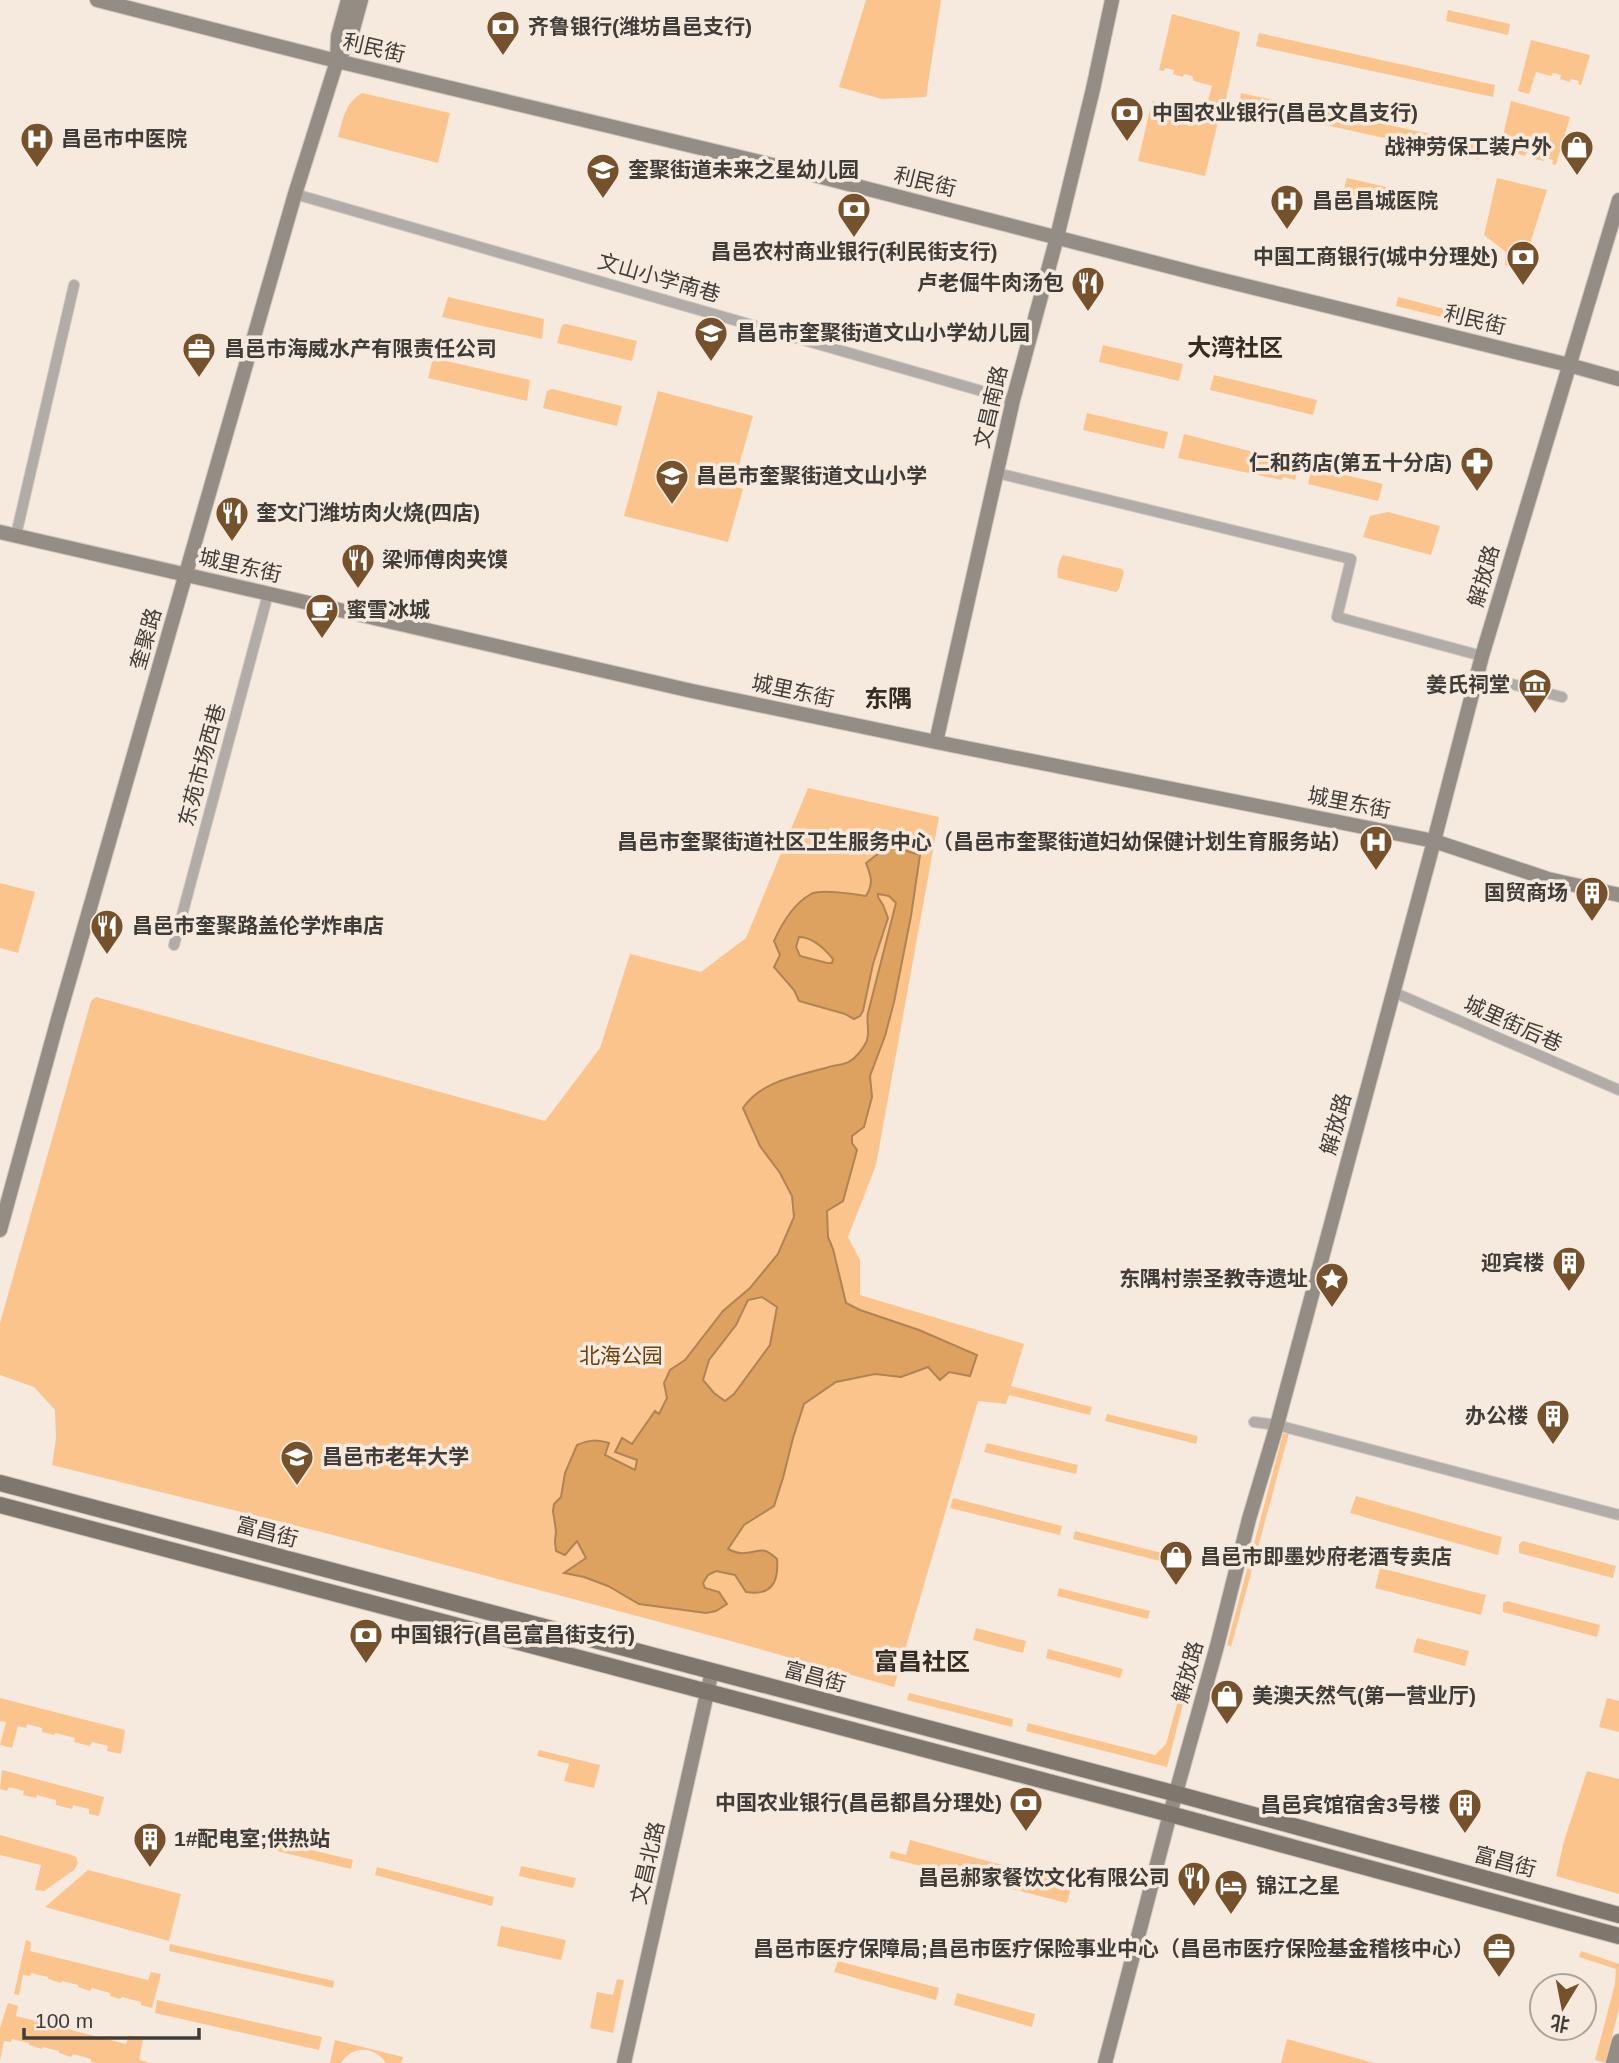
<svg xmlns="http://www.w3.org/2000/svg" width="1619" height="2063" font-family="Helvetica,'Noto Sans SC',sans-serif">
<style>
.green{fill:#fac48c}
.water{fill:#dea260;stroke:#af8354;stroke-width:2;fill-rule:evenodd}
.lines{fill:none;stroke-linecap:round;stroke-linejoin:round}
.street-casing{stroke:#d2c7be;stroke-width:12}
.secondary-casing{stroke:#d2c7be;stroke-width:16}
.primary-casing{stroke:#d2c7be;stroke-width:18}
.street{stroke:#b1aca8;stroke-width:10}
.secondary{stroke:#948d86;stroke-width:14}
.primary{stroke:#7f776e;stroke-width:16}
.labels{text-anchor:middle;stroke-width:7;stroke-linejoin:round;paint-order:stroke}
.poi-label{font-size:21px;font-weight:bold;fill:#403c38;stroke:#f6eadf;text-anchor:start}
.street-label{font-size:21px;fill:#403c38;stroke:#f6eadf}
.park-label{font-size:21px;fill:#69410d;stroke:#f6eadf}
.quarter-label{font-size:24px;font-weight:bold;fill:#352d24;stroke:#f6eadf}
</style>
<rect width="100%" height="100%" fill="#f6eadf"/>
<!-- green -->
<path class="green" d="M866,0H941L926,97L882,99L839,87Z
M1448,10L1510,24L1508,35L1446,21Z
M1172,14L1240,32L1224,109L1206,107L1212,86L1194,81L1192,76L1184,74L1183,77L1173,74L1174,70L1165,68L1164,71L1159,70Z
M1259,33L1495,85L1493,97L1256,46Z
M1531,40L1590,55L1581,85L1578,84L1579,81L1571,79L1570,82L1560,79L1561,75L1553,73L1551,76L1536,72L1529,94L1518,91Z
M362,93L450,113L438,163L338,137C343,119 345,103 362,93Z
M1241,93L1481,145L1479,159L1239,106Z
M1152,101L1219,118L1205,176L1138,161Z
M1511,101L1570,117L1556,165L1552,164L1553,160L1545,158L1544,161L1534,159L1535,155L1527,152L1525,156L1500,149Z
M1347,178L1412,193L1409,211L1342,195L1332,189L1343,191Z
M1497,178L1547,190L1522,269L1505,265L1506,252L1484,235Z
M448,297L544,319L542,339L442,317Z
M1398,297L1460,313L1458,321L1396,306Z
M566,324L637,341L632,361L557,343L562,325Z
M1103,345L1183,364L1179,381L1099,362Z
M433,358L530,380L527,401L428,378Z
M1214,375L1317,400L1313,415L1210,390Z
M552,389L622,406L617,426L543,408L547,391Z
M658,391L753,416L733,486L743,489L728,542L624,516Z
M1087,413L1168,432L1164,449L1083,430Z
M1184,434L1300,464L1295,480L1283,477L1282,480L1178,458Z
M1312,467L1383,484L1378,501L1308,484Z
M1388,512L1440,526L1431,555L1363,537L1370,516Z
M1063,555L1122,569L1124,572L1119,589L1116,592L1058,578C1056,572 1059,560 1063,555Z
M808,788L939,817L876,1165L848,1237L860,1260V1295L1024,1344L1011,1386L1092,1407L1090,1415L1009,1395L1006,1404L978,1401L894,1687L731,1641L329,1534L52,1465L56,1439L55,1410L34,1387L0,1375V1323L91,1001L96,997L545,1121L600,1048L630,954L701,972L746,938Z
M0,883L35,892L18,953L0,948Z
M1107,1414L1198,1436L1196,1444L1105,1421Z
M1289,1433L1231,1647L1227,1645L1283,1434Z
M987,1443L1078,1465L1076,1474L984,1452Z
M1356,1496L1502,1537L1498,1555L1350,1513Z
M953,1498L1062,1526L1060,1535L950,1508Z
M1075,1531L1166,1554L1164,1562L1073,1539Z
M1523,1541L1616,1566L1613,1578L1519,1553V1544Z
M1380,1568L1486,1595L1481,1615L1375,1588Z
M1059,1588L1150,1611L1148,1619L1057,1596Z
M1507,1601L1600,1625L1597,1637L1503,1612V1603Z
M976,1628L1026,1641L1023,1653L973,1640Z
M1417,1638L1469,1651L1465,1666L1413,1652Z
M1048,1649L1123,1669L1120,1678L1046,1658Z
M1185,1675L1190,1676L1167,1767L1026,1731L1028,1723L1155,1755L1166,1744Z
M909,1693L1013,1719L1012,1727L907,1700Z
M0,1698L125,1730L121,1754L107,1751L108,1746L92,1742L90,1746L74,1742L75,1738L56,1733L54,1735L42,1732V1728L27,1724L26,1728L18,1726L12,1748L0,1745L6,1722L0,1721Z
M1607,1698L1619,1701V1732L1599,1727Z
M539,1750L600,1765L594,1788L564,1781L569,1764L537,1756Z
M2,1770L104,1797L99,1816L89,1814V1809L73,1805L72,1809L56,1805V1800L37,1795L36,1798L23,1795L24,1791L9,1787L7,1791L0,1789Z
M1587,1771L1619,1779V1894L1556,1876L1564,1841Z
M208,1825L353,1860L351,1869L206,1834Z
M0,1835L72,1855L76,1857L78,1863L74,1870L44,1891L35,1890L41,1865L0,1855Z
M910,1840L1072,1884L1067,1903L889,1858L891,1851L906,1855Z
M521,1866L576,1878L573,1888L519,1876Z
M377,1867L494,1897L492,1906L375,1875Z
M88,1870L181,1894L169,1941L45,1907Z
M501,1926L566,1940L561,1960L497,1946Z
M26,1940L31,1942L30,1951L148,1980L151,1972L161,1974L152,2008L141,2005V2002L122,1997L120,1999L110,1996V1993L92,1988L90,1991L78,1987V1985L62,1981L61,1983L48,1979V1977L31,1973L30,1976L23,1975L19,1995L14,1994Z
M170,1944L334,1981L333,1988L169,1951Z
M1581,1951L1619,1964V2009L1605,2063L1595,2060L1615,1984L1616,1969L1579,1957Z
M838,1961L939,1988L936,2000L834,1972Z
M617,1979L624,1980L613,2033L590,2028L597,1992L613,1995Z
M957,1993L1035,2014L1032,2027L954,2005Z
M157,2000L322,2037L319,2050L155,2013Z
M8,2003L18,2006L16,2016L126,2044L129,2035L143,2040L139,2060L151,2063H96L91,2062V2059L73,2054L71,2057L59,2053V2051L43,2047L42,2049L29,2045V2043L12,2039L11,2042L4,2041L0,2061V2028Z
M1287,2039L1374,2063H1281Z
M335,2040L403,2057L401,2063H386C374,2046 353,2045 341,2063H330Z"/>
<!-- water -->
<path class="water" d="M887,847L901,849L920,855L911,916L894,1002L885,1036L870,1076L872,1097L864,1127L852,1136V1143L857,1150L843,1201L827,1211L828,1237L833,1249L846,1303L860,1310L919,1330L977,1355L970,1376L949,1372L940,1380L928,1367L901,1377L875,1374L836,1382L804,1404L793,1438L783,1478L774,1506L744,1525L728,1549C732,1551 739,1554 744,1553C762,1552 761,1545 777,1559C779,1583 771,1596 746,1592L735,1575L716,1571L708,1575L703,1583L705,1588L719,1592L727,1604L716,1611L706,1613L639,1604L608,1586L584,1577L564,1573L586,1558L577,1541L565,1555L556,1551L555,1542L556,1531L553,1511L554,1504L561,1497L565,1473L577,1445C589,1440 596,1439 609,1443L605,1455L635,1470L637,1460L615,1452L622,1438L632,1444L655,1411L659,1414L667,1398L664,1383L670,1370L685,1360L723,1311L750,1288L778,1254L794,1217L792,1196L780,1173L760,1146L743,1108C762,1080 799,1076 829,1067C835,1065 845,1065 850,1061C856,1058 865,1046 867,1040C870,1031 866,1022 868,1013L896,903L889,896L878,894V897L883,905L888,918L873,964L863,1011L860,1016L854,1019L845,1014L799,1001L794,990L774,967L780,955L774,941C782,923 793,904 811,894C821,889 855,894 866,896C874,883 871,876 866,863ZM799,937C813,937 824,948 833,959L832,963H827L800,956L796,947ZM762,1297L777,1307L770,1345L734,1394L725,1401L714,1393L703,1380L709,1360L736,1325L748,1300Z"/>
<g class="lines">
<defs>
<path id="street" d="M295,194L1013,400
M997,473L1351,559L1337,617L1482,656
M16,535L74,285
M1477,675L1562,697
M174,945L268,594
M1393,992L1619,1090
M1254,1422L1277,1425L1619,1515"/>
<path id="secondary" d="M97,0L337,61L806,173L1214,278L1569,365L1619,379
M337,60L338,36L348,0
M0,532L692,691L936,742L1434,841L1548,879L1619,895
M936,742L1013,400L1057,237L1093,89L1112,0
M0,1230L58,1019L295,194L337,61L350,40L361,0
M624,2063L712,1671
M1105,2063L1170,1814L1217,1646L1249,1519L1277,1425L1434,841L1482,656L1619,200
M1613,2063L1619,2041"/>
<path id="primary" d="M0,1483L1177,1794L1619,1915
M0,1505L1170,1814L1619,1936"/>
</defs>
<!-- street casing -->
<use href="#street" class="street-casing"/>
<!-- secondary casing -->
<use href="#secondary" class="secondary-casing"/>
<!-- primary casing -->
<use href="#primary" class="primary-casing"/>
<!-- street -->
<use href="#street" class="street"/>
<!-- secondary -->
<use href="#secondary" class="secondary"/>
<!-- primary -->
<use href="#primary" class="primary"/>
</g>
<!-- icons -->
<defs>
<symbol id="bank-pin" viewBox="-11 -11 22 30"><path d="M0 17L-7.5 6A9.5 9.5 0 1 1 7.5 6Z" fill="#75522b" stroke="#f6eadf"/><path d="M-6-4H6V4H-6ZM0-2.3a2.3 2.3 0 1 0 0 4.6a2.3 2.3 0 1 0 0-4.6Z" fill="#fff"/></symbol>
<symbol id="hospital-pin" viewBox="-11 -11 22 30"><path d="M0 17L-7.5 6A9.5 9.5 0 1 1 7.5 6Z" fill="#75522b" stroke="#f6eadf"/><path d="M-5-5h3v3.5h4V-5h3V5h-3V1.5h-4V5h-3Z" fill="#fff"/></symbol>
<symbol id="shop-pin" viewBox="-11 -11 22 30"><path d="M0 17L-7.5 6A9.5 9.5 0 1 1 7.5 6Z" fill="#75522b" stroke="#f6eadf"/><path d="M-5-2.5h2.3a2.7 3.5 0 0 1 5.4 0H5L5.5 6h-11ZM-1.5-2.5h3a1.5 2.3 0 0 0-3 0Z" fill="#fff"/></symbol>
<symbol id="school-pin" viewBox="-11 -11 22 30"><path d="M0 17L-7.5 6A9.5 9.5 0 1 1 7.5 6Z" fill="#75522b" stroke="#f6eadf"/><path d="M0-5L7-2L0 1L-7-2ZM-4 1L0 2.5L4 1V4Q0 6-4 4Z" fill="#fff"/></symbol>
<symbol id="restaurant-pin" viewBox="-11 -11 22 30"><path d="M0 17L-7.5 6A9.5 9.5 0 1 1 7.5 6Z" fill="#75522b" stroke="#f6eadf"/><path d="M-5-6h1v4h1v-4h1v4h1v-4h1v5L-1.5 .5V6h-2V.5L-5-1ZM5-6V6H3V1.5H1.5Q1.5-4 5-6Z" fill="#fff"/></symbol>
<symbol id="office-pin" viewBox="-11 -11 22 30"><path d="M0 17L-7.5 6A9.5 9.5 0 1 1 7.5 6Z" fill="#75522b" stroke="#f6eadf"/><path d="M-6-3h4V-5.5h4V-3h4V5H-6ZM-1-4.5V-3h2v-1.5ZM-6 0V1H6V0Z" fill="#fff"/></symbol>
<symbol id="pharmacy-pin" viewBox="-11 -11 22 30"><path d="M0 17L-7.5 6A9.5 9.5 0 1 1 7.5 6Z" fill="#75522b" stroke="#f6eadf"/><path d="M-2-6h4v4h4v4h-4v4h-4v-4h-4v-4h4Z" fill="#fff"/></symbol>
<symbol id="cafe-pin" viewBox="-11 -11 22 30"><path d="M0 17L-7.5 6A9.5 9.5 0 1 1 7.5 6Z" fill="#75522b" stroke="#f6eadf"/><path d="M-5.5-4.5H6V0H3Q3 3.5 0 3.5H-2.5Q-5.5 3.5-5.5 0ZM3-3.2v2h1.7v-2ZM-6 4.5H4V6H-6Z" fill="#fff"/></symbol>
<symbol id="museum-pin" viewBox="-11 -11 22 30"><path d="M0 17L-7.5 6A9.5 9.5 0 1 1 7.5 6Z" fill="#75522b" stroke="#f6eadf"/><path d="M0-6L6-3V-2H-6V-3ZM-5-1h2V3h-2ZM-1-1h2V3h-2ZM3-1h2V3H3ZM-6 4H6V6H-6Z" fill="#fff"/></symbol>
<symbol id="building-pin" viewBox="-11 -11 22 30"><path d="M0 17L-7.5 6A9.5 9.5 0 1 1 7.5 6Z" fill="#75522b" stroke="#f6eadf"/><path d="M-4-6H4V6H1V3H-1V6H-4ZM-2.5-4.3h1.7v1.8h-1.7ZM.8-4.3h1.7v1.8H.8ZM-2.5-1h1.7V.8h-1.7ZM.8-1h1.7V.8H.8Z" fill="#fff"/></symbol>
<symbol id="sight-pin" viewBox="-11 -11 22 30"><path d="M0 17L-7.5 6A9.5 9.5 0 1 1 7.5 6Z" fill="#75522b" stroke="#f6eadf"/><path d="M0-6L1.8-2.2L6-1.7L2.9 1.2L3.7 5.4L0 3.3L-3.7 5.4L-2.9 1.2L-6-1.7L-1.8-2.2Z" fill="#fff"/></symbol>
<symbol id="hotel-pin" viewBox="-11 -11 22 30"><path d="M0 17L-7.5 6A9.5 9.5 0 1 1 7.5 6Z" fill="#75522b" stroke="#f6eadf"/><path d="M-6-4.5h1.5V1H6V5H4.5V3h-9V5H-6ZM-4 0a1.8 1.8 0 1 1 3.6 0ZM.5 0V-2.5h3Q6-2.5 6 0Z" fill="#fff"/></symbol>
</defs>
<g fill-rule="evenodd">
<use href="#bank-pin" x="484" y="8" width="38" height="52"/>
<use href="#bank-pin" x="1108" y="94" width="38" height="52"/>
<use href="#hospital-pin" x="18" y="120" width="38" height="52"/>
<use href="#shop-pin" x="1558" y="128" width="38" height="52"/>
<use href="#school-pin" x="584" y="151" width="38" height="52"/>
<use href="#hospital-pin" x="1268" y="182" width="38" height="52"/>
<use href="#bank-pin" x="835" y="190" width="38" height="52"/>
<use href="#bank-pin" x="1504" y="238" width="38" height="52"/>
<use href="#restaurant-pin" x="1069" y="264" width="38" height="52"/>
<use href="#school-pin" x="692" y="314" width="38" height="52"/>
<use href="#office-pin" x="180" y="330" width="38" height="52"/>
<use href="#pharmacy-pin" x="1458" y="444" width="38" height="52"/>
<use href="#school-pin" x="653" y="457" width="38" height="52"/>
<use href="#restaurant-pin" x="213" y="494" width="38" height="52"/>
<use href="#restaurant-pin" x="339" y="541" width="38" height="52"/>
<use href="#cafe-pin" x="303" y="591" width="38" height="52"/>
<use href="#museum-pin" x="1516" y="666" width="38" height="52"/>
<use href="#hospital-pin" x="1357" y="823" width="38" height="52"/>
<use href="#building-pin" x="1573" y="874" width="38" height="52"/>
<use href="#restaurant-pin" x="88" y="907" width="38" height="52"/>
<use href="#building-pin" x="1550" y="1244" width="38" height="52"/>
<use href="#sight-pin" x="1313" y="1260" width="38" height="52"/>
<use href="#building-pin" x="1534" y="1397" width="38" height="52"/>
<use href="#school-pin" x="278" y="1438" width="38" height="52"/>
<use href="#shop-pin" x="1157" y="1538" width="38" height="52"/>
<use href="#bank-pin" x="347" y="1616" width="38" height="52"/>
<use href="#shop-pin" x="1208" y="1677" width="38" height="52"/>
<use href="#bank-pin" x="1007" y="1784" width="38" height="52"/>
<use href="#building-pin" x="1446" y="1786" width="38" height="52"/>
<use href="#building-pin" x="131" y="1820" width="38" height="52"/>
<use href="#restaurant-pin" x="1175" y="1859" width="38" height="52"/>
<use href="#hotel-pin" x="1212" y="1867" width="38" height="52"/>
<use href="#office-pin" x="1480" y="1930" width="38" height="52"/>
</g>
<g class="labels">
<!-- poi labels -->
<g class="poi-label">
<text x="528" y="34">齐鲁银行(潍坊昌邑支行)</text>
<text x="1152" y="120">中国农业银行(昌邑文昌支行)</text>
<text x="61" y="146">昌邑市中医院</text>
<text x="1552" y="154" text-anchor="end">战神劳保工装户外</text>
<text x="628" y="177">奎聚街道未来之星幼儿园</text>
<text x="1312" y="208">昌邑昌城医院</text>
<text x="854" y="259" text-anchor="middle">昌邑农村商业银行(利民街支行)</text>
<text x="1498" y="264" text-anchor="end">中国工商银行(城中分理处)</text>
<text x="1064" y="290" text-anchor="end">卢老倔牛肉汤包</text>
<text x="736" y="340">昌邑市奎聚街道文山小学幼儿园</text>
<text x="224" y="356">昌邑市海威水产有限责任公司</text>
<text x="1452" y="470" text-anchor="end">仁和药店(第五十分店)</text>
<text x="696" y="483">昌邑市奎聚街道文山小学</text>
<text x="256" y="520">奎文门潍坊肉火烧(四店)</text>
<text x="382" y="567">梁师傅肉夹馍</text>
<text x="346" y="617">蜜雪冰城</text>
<text x="1510" y="692" text-anchor="end">姜氏祠堂</text>
<text x="1352" y="849" text-anchor="end">昌邑市奎聚街道社区卫生服务中心（昌邑市奎聚街道妇幼保健计划生育服务站）</text>
<text x="1568" y="900" text-anchor="end">国贸商场</text>
<text x="132" y="933">昌邑市奎聚路盖伦学炸串店</text>
<text x="1544" y="1270" text-anchor="end">迎宾楼</text>
<text x="1308" y="1286" text-anchor="end">东隅村崇圣教寺遗址</text>
<text x="1528" y="1423" text-anchor="end">办公楼</text>
<text x="322" y="1464">昌邑市老年大学</text>
<text x="1200" y="1564">昌邑市即墨妙府老酒专卖店</text>
<text x="390" y="1642">中国银行(昌邑富昌街支行)</text>
<text x="1252" y="1703">美澳天然气(第一营业厅)</text>
<text x="1002" y="1810" text-anchor="end">中国农业银行(昌邑都昌分理处)</text>
<text x="1440" y="1812" text-anchor="end">昌邑宾馆宿舍3号楼</text>
<text x="174" y="1846">1#配电室;供热站</text>
<text x="1170" y="1885" text-anchor="end">昌邑郝家餐饮文化有限公司</text>
<text x="1256" y="1893">锦江之星</text>
<text x="1474" y="1956" text-anchor="end">昌邑市医疗保障局;昌邑市医疗保险事业中心（昌邑市医疗保险基金稽核中心）</text>
</g>
<!-- street labels -->
<g class="street-label">
<text transform="translate(374 48) rotate(13)" y="7">利民街</text>
<text transform="translate(925 182) rotate(14)" y="7">利民街</text>
<text transform="translate(659 278) rotate(16)" y="7">文山小学南巷</text>
<text transform="translate(1475 320) rotate(14)" y="7">利民街</text>
<text transform="translate(991 407) rotate(-77)" y="7">文昌南路</text>
<text transform="translate(240 566) rotate(13)" y="7">城里东街</text>
<text transform="translate(1484 576) rotate(-74)" y="7">解放路</text>
<text transform="translate(146 639) rotate(-74)" y="7">奎聚路</text>
<text transform="translate(793 691) rotate(12)" y="7">城里东街</text>
<text transform="translate(202 765) rotate(-75)" y="7">东苑市场西巷</text>
<text transform="translate(1349 803) rotate(11)" y="7">城里东街</text>
<text transform="translate(1513 1024) rotate(24)" y="7">城里街后巷</text>
<text transform="translate(1336 1124) rotate(-75)" y="7">解放路</text>
<text transform="translate(267 1532) rotate(15)" y="7">富昌街</text>
<text transform="translate(1188 1672) rotate(-75)" y="7">解放路</text>
<text transform="translate(815 1677) rotate(15)" y="7">富昌街</text>
<text transform="translate(1505 1862) rotate(15)" y="7">富昌街</text>
<text transform="translate(648 1863) rotate(-77)" y="7">文昌北路</text>
</g>
<!-- park labels -->
<g class="park-label">
<text x="621" y="1363">北海公园</text>
</g>
<!-- quarter labels -->
<g class="quarter-label">
<text x="1235" y="356">大湾社区</text>
<text x="888" y="707">东隅</text>
<text x="922" y="1670">富昌社区</text>
</g>
</g>
<!-- north arrow -->
<g transform="translate(1563 2007) rotate(190)"><circle r="33" fill="#f6eadf" stroke="#ada49c" stroke-width="2"/>
<path d="M0-5L12 26L0 18L-12 26Z" fill="#75522b"/>
<text y="-10" font-size="19" font-weight="bold" text-anchor="middle" fill="#403c38">北</text>
</g>
<!-- scale -->
<path d="M24 2028v10h175v-10" fill="none" stroke="#403c38" stroke-width="3.5"/>
<text x="35" y="2028" font-size="21" fill="#403c38" stroke="#f6eadf" stroke-width="5" paint-order="stroke">100 m</text>
</svg>
